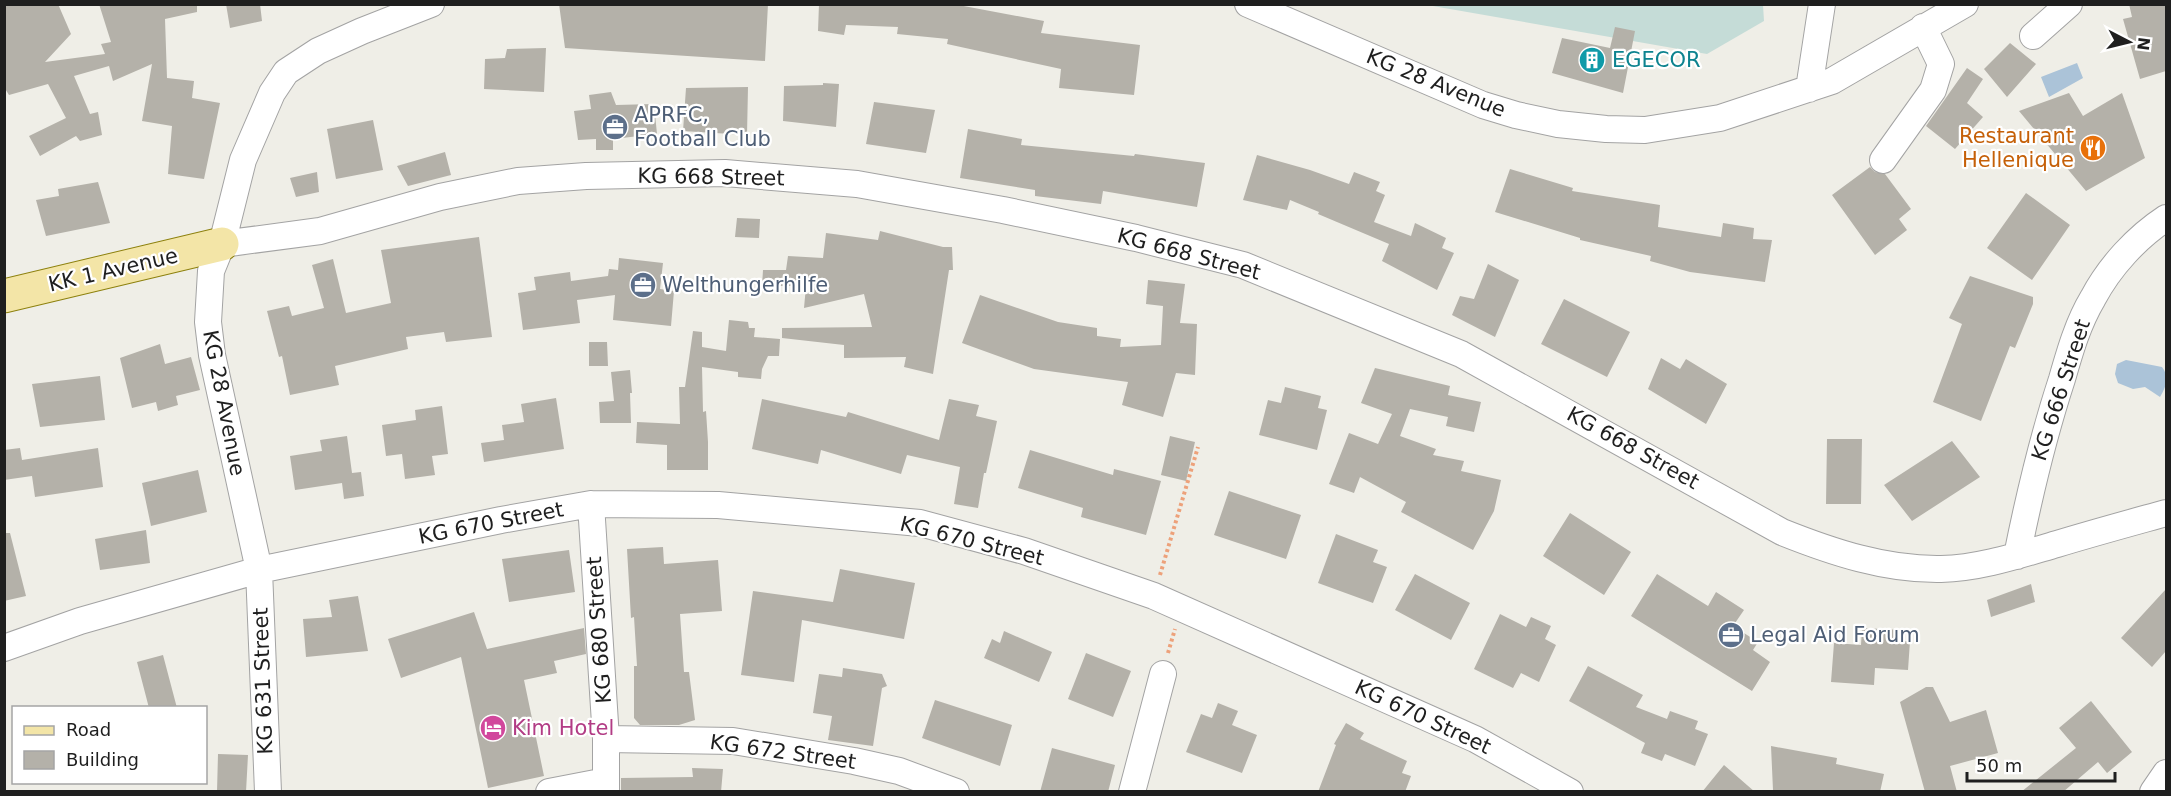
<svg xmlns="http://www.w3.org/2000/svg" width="2171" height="796" font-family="'DejaVu Sans',sans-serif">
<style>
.wetland{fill:#c5dcd7}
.water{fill:#abc3d8}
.building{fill:#b4b1a9}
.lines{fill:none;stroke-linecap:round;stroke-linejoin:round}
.minor-casing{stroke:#a3a3a3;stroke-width:28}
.major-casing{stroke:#8d810e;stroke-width:35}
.path{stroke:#eda17a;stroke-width:4;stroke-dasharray:3 3;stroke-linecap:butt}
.minor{stroke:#fff;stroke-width:26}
.major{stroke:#f3e5a7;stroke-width:33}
.labels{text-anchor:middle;stroke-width:4.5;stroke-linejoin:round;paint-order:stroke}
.culture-label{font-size:21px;fill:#0d838f;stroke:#fff;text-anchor:start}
.street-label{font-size:21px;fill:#1f1f1f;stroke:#fff}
.service-label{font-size:21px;fill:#4e5e75;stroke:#fff;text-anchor:start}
.food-label{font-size:21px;fill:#c56008;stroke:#fff;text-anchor:end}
.hotel-label{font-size:21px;fill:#b23c85;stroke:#fff;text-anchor:start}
</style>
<rect width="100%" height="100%" fill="#efeee7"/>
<!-- wetland -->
<path class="wetland" d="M1427,5H1763L1764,21L1707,54Z"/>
<!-- water -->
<path class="water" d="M2077,63L2083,78L2049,97L2041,77Z
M2126,360L2162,367C2170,377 2166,387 2160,397L2145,387L2133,389L2118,383L2115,374L2117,364Z"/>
<!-- building -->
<path class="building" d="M4,4H58L71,34L45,62L105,54L101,44L111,42L99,4H197V12L165,19L167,78L194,81L192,98L220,103L204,179L168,174L172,126L142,121L152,64L113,81L109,66L74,76L90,114L98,112L102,135L80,141L76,136L40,156L29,136L66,118L48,84L9,95L4,87Z
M226,4H260L262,21L230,28Z
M559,4H768L765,61L565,48Z
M819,4H953L1044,21L1041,33L1140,45L1134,95L1059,88L1061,69L947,44L948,39L897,34L898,27L846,25L844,35L818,31Z
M2129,4H2166V71L2140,79L2123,19L2132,17Z
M1615,27L1635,31L1623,93L1552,73L1562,38L1610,48Z
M2010,43L2036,64L2007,97L1984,69Z
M546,48L544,92L484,89L485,59L505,58L507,49Z
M1967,68L1983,79L1967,103L1983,117L1955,149L1926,126Z
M823,83L839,84L836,127L783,121L784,86L823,85Z
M748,87L747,135L683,131L686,88Z
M611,92L616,105L654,104L657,134L613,139V150H596V139L578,140L574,111L591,109L589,95Z
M2069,93L2083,116L2122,93L2145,158L2086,191L2019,111Z
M874,102L935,110L926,153L866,144Z
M373,120L383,170L336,179L327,129Z
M968,129L1022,139L1021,145L1134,156L1135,154L1205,163L1197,207L1103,191L1101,204L1035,196V190L960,178Z
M445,152L451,175L408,186L397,166Z
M1257,155L1310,170L1349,184L1354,172L1380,182L1376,191L1385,195L1374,222L1411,236L1415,223L1446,238L1442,248L1454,253L1437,290L1382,261L1389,244L1318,214L1319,212L1290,200L1287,210L1243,200Z
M1870,167L1875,172L1885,174L1911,209L1899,219L1907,230L1875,255L1832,195Z
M1510,169L1573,188L1572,191L1660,205L1658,227L1721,237L1723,223L1754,228L1753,239L1772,240L1765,282L1690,272L1650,261L1651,256L1580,240V238L1495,212Z
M317,172L319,192L296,197L290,178Z
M98,182L110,223L46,236L36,200L59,196L58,189Z
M2026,193L2070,225L2032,280L1987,248Z
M737,218L760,219L759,238L735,237Z
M880,231L943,247H952L953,270H949L933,374L904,367L906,357L844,358V345L782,338V328L872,327L864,294L804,308L806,286H762L763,270H786L788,256L823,258L826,233L878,240Z
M479,237L492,337L446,342L444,332L406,337L408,349L335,366L339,385L290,395L282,356L279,357L267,311L289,306L292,316L324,308L312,265L333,259L346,313L391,303L381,250Z
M619,258L663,263L660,289L674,291L671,326L613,320L615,295L577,300L580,323L523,330L518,293L536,290L534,277L570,272L571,281L608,276L609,269L618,270Z
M1488,264L1519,280L1495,337L1452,315L1460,296L1474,299Z
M1970,276L2033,297V304L2015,348L2010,346L1981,421L1933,402L1962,324L1949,318Z
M1148,280L1185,284L1180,323L1197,324L1195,375L1176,373L1163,417L1122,405L1128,382L1034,369L962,343L980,295L1058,322L1097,328V336L1121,339L1120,347L1161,345L1163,306L1146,304Z
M1564,299L1630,332L1607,377L1541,344Z
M729,320L748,322L749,328H755L754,337L780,339L779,356H768L762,369L761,379L738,377V372L702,367L703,412L706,411L708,442V470H667V445L636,443L637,422L680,424L679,387H685L693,331L702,332V347L726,351Z
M589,342H607L608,366H589Z
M160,344L165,364L191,357L200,390L176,396L178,405L158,411L156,402L132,408L120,358Z
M1661,358L1680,369L1686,359L1727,384L1706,424L1648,389Z
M1375,368L1450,386L1448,395L1481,402L1474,432L1446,426L1448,417L1410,409L1400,436L1436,449L1433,455L1464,461L1461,471L1501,480L1494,511L1473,550L1401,512L1406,502L1360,477L1354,493L1329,484L1349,433L1378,444L1392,414L1361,403Z
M630,370L632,393H630L631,423H600L599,402L614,401L611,372Z
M100,376L105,420L40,427L32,384Z
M1285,387L1321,396L1318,408L1327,410L1317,450L1259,435L1268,400L1281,403Z
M556,398L564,449L484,462L481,443L504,440L502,425L524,422L521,404Z
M762,399L846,417L848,412L939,440L949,399L979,405L976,416L997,421L986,473H984L978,508L954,504L960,467L907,455L901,474L821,450L818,464L752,449Z
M442,406L448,454L432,456L435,475L405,479L402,454L386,456L382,425L416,420L415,410Z
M347,436L352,473L361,472L364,496L344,499L342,483L295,490L290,456L322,451L320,440Z
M1170,436L1195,442L1186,481L1161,475Z
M1827,439H1862L1861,504H1826Z
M1952,441L1980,477L1912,521L1884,485Z
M20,448L22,460L98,448L103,487L35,497L32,476L4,480V450Z
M1030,450L1113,475L1114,469L1161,481L1146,535L1081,517L1083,508L1018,488Z
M198,470L207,512L151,526L142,483Z
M1229,491L1301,515L1286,559L1214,535Z
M1570,513L1631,552L1604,595L1543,556Z
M146,530L150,563L100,570L95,539Z
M4,533H10L26,596L4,601Z
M1336,534L1378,550L1373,562L1387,567L1373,603L1318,583Z
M663,547L664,564L718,560L722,611L680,614L684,672H689L695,720L679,725H640L634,718V666H637L634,617L631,618L627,549Z
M569,550L575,592L509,602L502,559Z
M840,569L915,583L904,639L802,620L794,682L741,675L753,591L833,602Z
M1415,574L1470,603L1451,640L1395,610Z
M1657,574L1708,606L1716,592L1744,610L1733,626L1758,642L1753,650L1770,662L1752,691L1631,616Z
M2031,584L2035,602L1991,617L1987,600Z
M2166,589V651L2152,667L2121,638Z
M358,596L368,651L306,657L303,619L332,617L329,600Z
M474,612L487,649L584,628L586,654L554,661L557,673L524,680L544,776L488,788L461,657L401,678L388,639Z
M1500,614L1526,627L1531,617L1551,626L1545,639L1556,645L1539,682L1521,673L1513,688L1474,669Z
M1862,628L1902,630L1901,641H1910L1908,670L1875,668L1874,685L1831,682L1834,643L1861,645Z
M1004,631L1052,652L1039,682L984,658L992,639L1000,643Z
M1086,653L1131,671L1113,717L1068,699Z
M163,655L177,708H149L137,662Z
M1588,666L1643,695L1636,707L1667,719L1670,711L1698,721L1695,729L1708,734L1695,766L1665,754L1662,761L1641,753L1645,743L1569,701Z
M843,668L882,674L887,686L882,688L873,746L828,740L832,716L813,713L819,674L842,677Z
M1926,687H1933L1950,722L1986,710L1998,753L1950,766L1957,792H1925L1900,702Z
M935,700L1012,725L1000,766L922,738Z
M2091,701L2132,752L2107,773L2098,762L2063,792H2021L2076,748L2059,728Z
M1218,703L1238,711L1232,725L1257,735L1242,773L1186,752L1201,714L1212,718Z
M1346,723L1364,733L1360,739L1407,761L1402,773L1411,776L1405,792H1318L1336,745L1334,744Z
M1771,746L1837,758L1836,764L1884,774L1880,792H1780L1773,790Z
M1052,748L1115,765L1108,792H1040Z
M218,754L248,755L246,792H217Z
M1724,765L1755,792H1702Z
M692,768L723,769L721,792H621V778L693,777Z"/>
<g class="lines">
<defs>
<path id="minor" d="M1248,4L1483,105L1516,115L1558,124L1606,129L1645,130L1720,118L1832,81L1965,4
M2033,36L2069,4
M1809,89L1822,4
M1883,160L1933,90L1941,64L1923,27
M222,244L320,231L440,197L518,181L586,176L725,173L857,184L1003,210L1136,238L1243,265L1461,354L1782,532C1832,552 1886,570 1941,569C1981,568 2019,555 2057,544C2093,533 2130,523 2166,513
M591,504L606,739V792
M2017,556C2029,496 2043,437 2062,379C2070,351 2078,323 2093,298C2110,266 2137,237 2166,218
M4,648L80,621L259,570L212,355L208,322L211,271L222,244L243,160L272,93L286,72L318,51L362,31L431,4
M606,739L733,741L854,761L899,771L956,792
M268,792L259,570L501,520L591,504L718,505L920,523L1024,551L1154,596L1475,739L1570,792
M549,792L606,781
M1132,792L1163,674
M2153,792L2166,773"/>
<path id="major" d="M4,296L222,244"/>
</defs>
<!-- minor casing -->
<use href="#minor" class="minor-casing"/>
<!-- major casing -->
<use href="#major" class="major-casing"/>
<!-- path -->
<path class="path" d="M1160,575L1198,447
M1168,653L1175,629"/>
<!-- minor -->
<use href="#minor" class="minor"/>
<!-- major -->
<use href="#major" class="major"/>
</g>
<!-- icons -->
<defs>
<symbol id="building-disc" viewBox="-11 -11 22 22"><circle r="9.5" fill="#0f9aa8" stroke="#fff"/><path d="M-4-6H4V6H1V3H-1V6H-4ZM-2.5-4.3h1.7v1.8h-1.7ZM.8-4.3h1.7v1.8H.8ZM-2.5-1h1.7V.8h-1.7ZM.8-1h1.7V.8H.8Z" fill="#fff"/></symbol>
<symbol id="office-disc" viewBox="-11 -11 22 22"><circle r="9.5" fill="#5c6f8a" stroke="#fff"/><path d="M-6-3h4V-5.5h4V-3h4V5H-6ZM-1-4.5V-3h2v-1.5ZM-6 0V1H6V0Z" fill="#fff"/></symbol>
<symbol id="restaurant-disc" viewBox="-11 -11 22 22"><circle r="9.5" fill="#e8710a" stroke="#fff"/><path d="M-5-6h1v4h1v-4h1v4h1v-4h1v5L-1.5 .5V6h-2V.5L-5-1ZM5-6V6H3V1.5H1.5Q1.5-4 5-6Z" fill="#fff"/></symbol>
<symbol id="hotel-disc" viewBox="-11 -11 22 22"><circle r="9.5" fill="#d1479c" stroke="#fff"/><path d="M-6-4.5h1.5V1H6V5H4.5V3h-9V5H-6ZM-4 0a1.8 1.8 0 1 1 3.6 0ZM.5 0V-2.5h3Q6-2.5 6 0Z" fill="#fff"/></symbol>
</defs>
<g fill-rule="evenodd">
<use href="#building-disc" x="1577" y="45" width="30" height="30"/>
<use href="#office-disc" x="600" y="112" width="30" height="30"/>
<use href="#restaurant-disc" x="2078" y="133" width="30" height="30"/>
<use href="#office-disc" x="628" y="270" width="30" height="30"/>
<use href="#office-disc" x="1716" y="620" width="30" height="30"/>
<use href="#hotel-disc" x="478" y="713" width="30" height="30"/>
</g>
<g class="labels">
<!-- culture labels -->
<g class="culture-label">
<text x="1612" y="67">EGECOR</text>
</g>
<!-- street labels -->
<g class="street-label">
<text transform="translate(1436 83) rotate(22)" y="7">KG 28 Avenue</text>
<text transform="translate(711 177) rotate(1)" y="7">KG 668 Street</text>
<text transform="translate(1189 254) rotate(15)" y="7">KG 668 Street</text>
<text transform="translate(113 270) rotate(-13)" y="7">KK 1 Avenue</text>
<text transform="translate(2061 390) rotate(-72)" y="7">KG 666 Street</text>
<text transform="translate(224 403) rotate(79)" y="7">KG 28 Avenue</text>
<text transform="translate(1633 448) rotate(29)" y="7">KG 668 Street</text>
<text transform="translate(491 523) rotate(-11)" y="7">KG 670 Street</text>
<text transform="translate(972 541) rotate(14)" y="7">KG 670 Street</text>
<text transform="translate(599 630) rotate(-94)" y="7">KG 680 Street</text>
<text transform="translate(263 681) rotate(-92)" y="7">KG 631 Street</text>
<text transform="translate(1423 717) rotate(25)" y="7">KG 670 Street</text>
<text transform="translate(783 752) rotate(8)" y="7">KG 672 Street</text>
</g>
<!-- service labels -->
<g class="service-label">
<text x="634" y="122">APRFC,<tspan x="634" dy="24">Football Club</tspan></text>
<text x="662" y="292">Welthungerhilfe</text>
<text x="1750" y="642">Legal Aid Forum</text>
</g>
<!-- food labels -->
<g class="food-label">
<text x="2074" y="143">Restaurant<tspan x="2074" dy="24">Hellenique</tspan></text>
</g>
<!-- hotel labels -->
<g class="hotel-label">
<text x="512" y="735">Kim Hotel</text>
</g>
</g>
<!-- border -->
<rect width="2171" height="796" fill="none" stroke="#1f1f1f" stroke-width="12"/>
<!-- legend -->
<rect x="12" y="706" width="195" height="78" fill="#ffffff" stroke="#a5a5a5" stroke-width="1.5"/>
<rect x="24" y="726" width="30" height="9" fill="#f3e5a7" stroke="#a5a5a5" stroke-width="1.5"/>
<text x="66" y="736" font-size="18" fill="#1f1f1f">Road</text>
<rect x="24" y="751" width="30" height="18" fill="#b4b1a9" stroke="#a5a5a5" stroke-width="1.5"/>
<text x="66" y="766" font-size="18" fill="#1f1f1f">Building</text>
<!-- north arrow -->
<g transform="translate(2129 42) rotate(97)" stroke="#ffffff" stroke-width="4.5" paint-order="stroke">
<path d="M0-4.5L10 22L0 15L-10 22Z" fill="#1f1f1f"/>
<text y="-9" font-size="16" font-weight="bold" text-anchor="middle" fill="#1f1f1f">N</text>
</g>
<!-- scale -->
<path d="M1967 772v9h148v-9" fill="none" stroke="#1f1f1f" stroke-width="3"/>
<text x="1976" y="772" font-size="18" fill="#1f1f1f" stroke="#ffffff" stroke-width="4.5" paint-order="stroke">50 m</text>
</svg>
